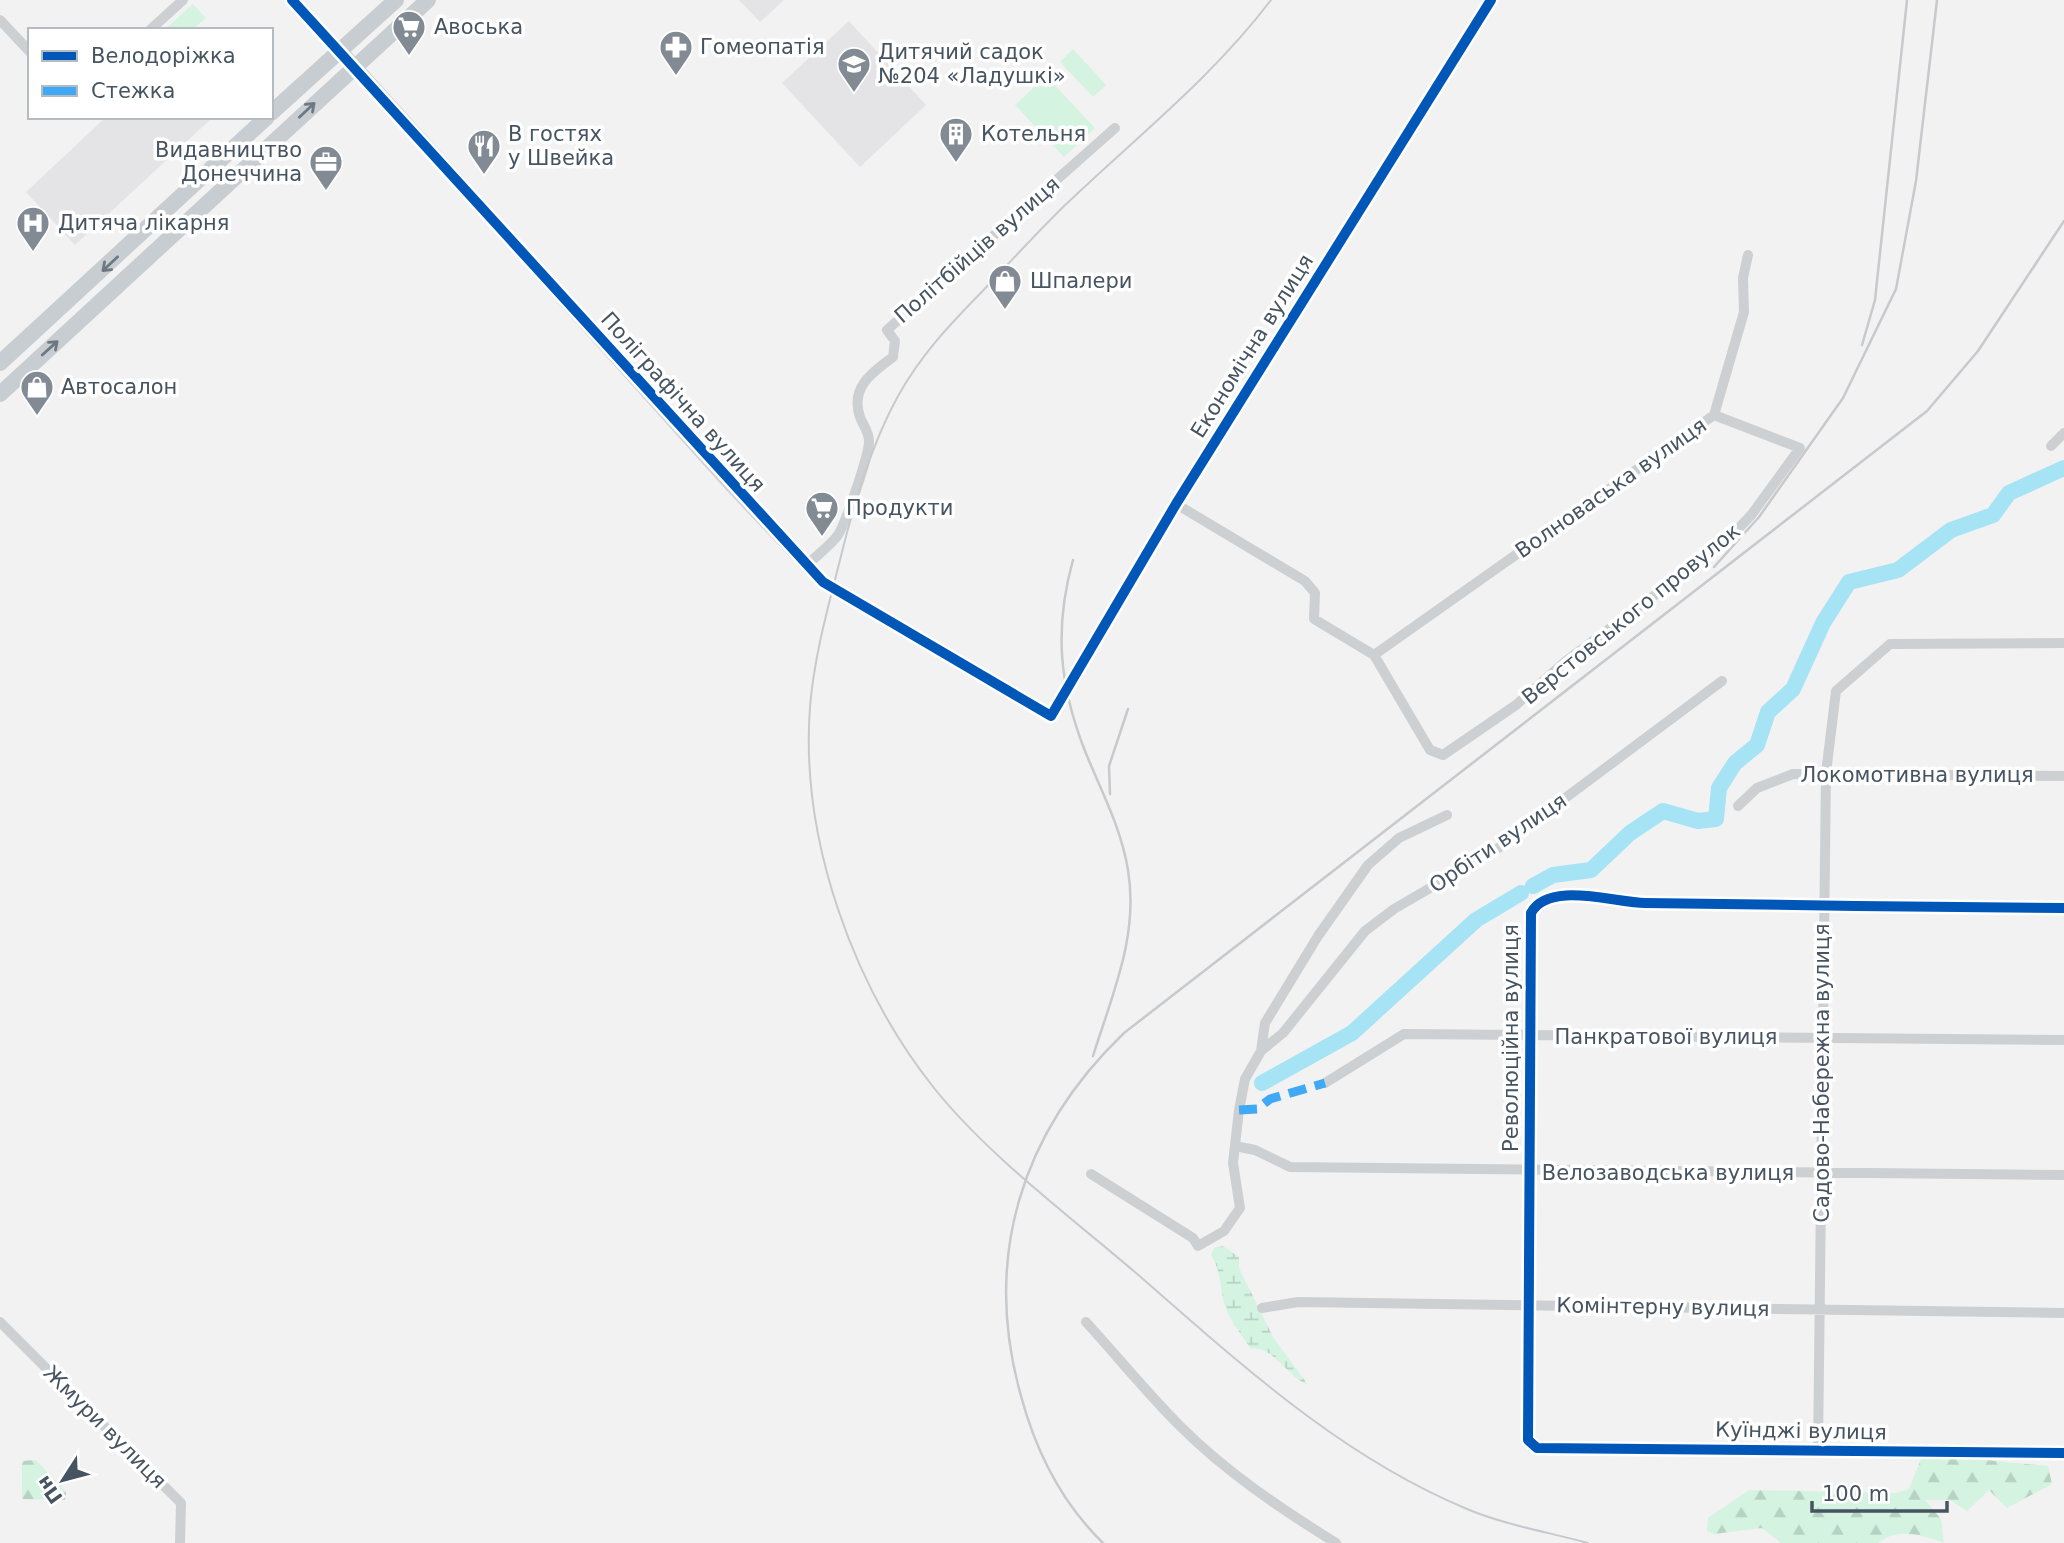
<svg xmlns="http://www.w3.org/2000/svg" width="2064" height="1543" font-family="'DejaVu Sans',sans-serif">
<style>
.education{fill:#e4e3e5}
.forest{fill:url(#forest-firs)}
.wetland{fill:url(#wetland-marsh)}
.pitch{fill:#d4f3e0}
.lines{fill:none;stroke-linecap:round;stroke-linejoin:round}
.river{stroke:#a6e3f5;stroke-width:16}
.street{stroke:#cdd0d3;stroke-width:10}
.secondary{stroke:#ced2d5;stroke-width:14}
.primary{stroke:#c8cdd1;stroke-width:16}
.tram{stroke:#c7c9cc;stroke-width:2}
.rail{stroke:#c7c9cc;stroke-width:2.5}
.quiet{stroke:#3fa9f5;stroke-width:9;stroke-dasharray:18 9;stroke-linecap:butt}
.cycleway-casing{stroke:#fff;stroke-width:15}
.cycleway{stroke:#0057b8;stroke-width:10}
.oneway{stroke:#6d7883}
.labels{text-anchor:middle;stroke-width:7;stroke-linejoin:round;paint-order:stroke}
.poi-label{font-size:21px;fill:#465461;stroke:#fff;text-anchor:start}
.street-label{font-size:21px;fill:#465461;stroke:#fff}
</style>
<defs>
<pattern id="forest-firs" width="22" height="20" patternUnits="userSpaceOnUse" patternTransform="scale(1.75)"><rect width="22" height="20" fill="#d4f3e0"/><path d="M5 1l3.5 6h-7zM16 11l3.5 6h-7z" fill="#b7d2c3"/></pattern>
<pattern id="wetland-marsh" width="20" height="14" patternUnits="userSpaceOnUse" patternTransform="scale(1.75)"><rect width="20" height="14" fill="#d4f3e0"/><path d="M1 5h8M5 5V1M11 12h8M15 12V8" fill="none" stroke="#b7d2c3"/></pattern>
</defs>
<rect width="100%" height="100%" fill="#f2f2f2"/>
<!-- education -->
<path class="education" d="M739,0H784L760,22Z
M849,21L926,105L860,167L782,83Z
M106,117H213L75,245L26,192Z"/>
<!-- forest -->
<path class="forest" d="M1923,1454L2048,1466L2052,1484L2007,1508L1989,1490L1967,1511L1950,1500H1925L1941,1519L1944,1543C1922,1535 1898,1527 1878,1543H1781L1762,1528L1714,1534L1707,1531L1708,1518L1749,1490L1896,1493L1909,1489Z
M36,1460L66,1492L65,1500L22,1499V1461Z"/>
<!-- wetland -->
<path class="wetland" d="M1223,1246L1239,1257V1268L1273,1337L1308,1385C1288,1378 1272,1344 1251,1349C1243,1336 1232,1324 1227,1311C1219,1292 1222,1271 1211,1255L1214,1248Z"/>
<!-- pitch -->
<path class="pitch" d="M193,4L206,18L192,30H164Z
M1073,49L1106,85L1093,97L1060,62Z
M1046,76L1095,128L1064,157L1015,105Z"/>
<g class="lines">
<!-- river -->
<path class="river" d="M1533,886L1553,875L1591,870L1630,833L1663,811L1698,821L1716,819L1719,788L1735,763L1757,745L1768,712L1793,689L1823,623L1849,582L1898,570L1951,530L1993,515L2009,493L2064,468
M1262,1083L1352,1033L1476,920L1521,893"/>
<!-- street -->
<path class="street" d="M292,0L340,50
M0,20L30,52
M151,29L183,0
M2051,446L2064,433
M1176,504L1305,581L1315,593L1314,619L1374,655L1430,750L1443,755L1516,705L1566,661L1725,543L1752,514L1800,448L1714,415
M807,565C817,555 830,546 838,535C846,522 868,458 869,442C870,434 863,425 860,417C850,388 871,373 893,357L895,341L887,330L1115,128
M1374,655L1714,415L1744,312L1743,278L1748,255
M1738,806L1757,788L1793,774L2064,776
M2064,908C1924,907 1785,905 1645,903C1613,902 1548,881 1531,913L1528,1440L1537,1448L2064,1453
M1261,1051L1283,1033L1365,931L1394,909L1497,849L1722,681
M1325,1083L1404,1034L2064,1040
M1235,1146L1255,1150L1290,1167L2064,1175
M1091,1174L1193,1238L1198,1246L1224,1231L1240,1208L1233,1163L1239,1110L1245,1079L1261,1051L1265,1023L1318,936L1368,865L1399,838L1447,815
M1262,1308L1298,1302L2064,1313
M0,1322L181,1503L180,1543
M1086,1322C1117,1356 1147,1393 1180,1426C1226,1472 1281,1509 1336,1543
M1818,1450L1826,773L1836,691L1890,644L2064,643"/>
<!-- secondary -->
<path class="secondary" d="M340,50L732,486L823,582L1051,716L1176,504L1491,0"/>
<!-- primary -->
<path class="primary" d="M271,113L396,0
M0,363L267,117
M0,394L428,0"/>
<!-- tram -->
<path class="tram" d="M1271,0C1212,78 1134,139 1063,207C1041,229 1019,252 998,275C959,316 926,346 898,396C870,447 853,507 839,564C827,611 814,658 810,707C800,839 853,986 934,1088C990,1158 1075,1220 1143,1279C1244,1367 1342,1457 1467,1509C1505,1525 1548,1532 1588,1543"/>
<!-- rail -->
<path class="rail" d="M1862,345L1875,300L1907,0
M1073,560C1054,628 1059,685 1085,751C1101,791 1121,827 1128,870C1139,936 1112,995 1093,1056
M1714,567L1759,517L1843,398L1896,289L1916,181L1937,0
M1110,794L1109,766L1128,709
M1103,1543C1061,1502 1036,1452 1021,1396C982,1258 1021,1132 1124,1033L1927,411L1978,351L2064,221"/>
<!-- quiet -->
<path class="quiet" d="M1239,1110L1257,1109L1270,1099L1325,1083"/>
<defs>
<path id="cycleway" d="M292,0L823,582L1051,716L1176,504L1491,0
M2064,908C1924,907 1785,905 1645,903C1613,902 1548,881 1531,913L1528,1440L1537,1448L2064,1453"/>
</defs>
<!-- cycleway casing -->
<use href="#cycleway" class="cycleway-casing"/>
<!-- cycleway -->
<use href="#cycleway" class="cycleway"/>
</g>
<!-- one-way arrows -->
<defs><path id="oneway-shaft" d="M-6 0H5M1.5-3L5.5 0L1.5 3" fill="none" stroke-width="1.6" stroke-linecap="round" stroke-linejoin="round" transform="scale(1.75)"/></defs>
<g class="oneway">
<use href="#oneway-shaft" transform="translate(307 110) rotate(-43)"/>
<use href="#oneway-shaft" transform="translate(110 264) rotate(137)"/>
<use href="#oneway-shaft" transform="translate(50 348) rotate(-42)"/>
</g>
<!-- icons -->
<defs>
<symbol id="supermarket-pin" viewBox="-11 -11 22 30"><path d="M0 17L-7.5 6A9.5 9.5 0 1 1 7.5 6Z" fill="#828b94" stroke="#fff"/><path d="M-6-5.5h2.5l.6 2H6L4.5 2H-2.5L-4.4-4H-6ZM-1.5 3.2a1.3 1.3 0 1 0 .1 0ZM3 3.2a1.3 1.3 0 1 0 .1 0Z" fill="#fff"/></symbol>
<symbol id="pharmacy-pin" viewBox="-11 -11 22 30"><path d="M0 17L-7.5 6A9.5 9.5 0 1 1 7.5 6Z" fill="#828b94" stroke="#fff"/><path d="M-2-6h4v4h4v4h-4v4h-4v-4h-4v-4h4Z" fill="#fff"/></symbol>
<symbol id="school-pin" viewBox="-11 -11 22 30"><path d="M0 17L-7.5 6A9.5 9.5 0 1 1 7.5 6Z" fill="#828b94" stroke="#fff"/><path d="M0-5L7-2L0 1L-7-2ZM-4 1L0 2.5L4 1V4Q0 6-4 4Z" fill="#fff"/></symbol>
<symbol id="building-pin" viewBox="-11 -11 22 30"><path d="M0 17L-7.5 6A9.5 9.5 0 1 1 7.5 6Z" fill="#828b94" stroke="#fff"/><path d="M-4-6H4V6H1V3H-1V6H-4ZM-2.5-4.3h1.7v1.8h-1.7ZM.8-4.3h1.7v1.8H.8ZM-2.5-1h1.7V.8h-1.7ZM.8-1h1.7V.8H.8Z" fill="#fff"/></symbol>
<symbol id="restaurant-pin" viewBox="-11 -11 22 30"><path d="M0 17L-7.5 6A9.5 9.5 0 1 1 7.5 6Z" fill="#828b94" stroke="#fff"/><path d="M-5-6h1v4h1v-4h1v4h1v-4h1v5L-1.5 .5V6h-2V.5L-5-1ZM5-6V6H3V1.5H1.5Q1.5-4 5-6Z" fill="#fff"/></symbol>
<symbol id="office-pin" viewBox="-11 -11 22 30"><path d="M0 17L-7.5 6A9.5 9.5 0 1 1 7.5 6Z" fill="#828b94" stroke="#fff"/><path d="M-6-3h4V-5.5h4V-3h4V5H-6ZM-1-4.5V-3h2v-1.5ZM-6 0V1H6V0Z" fill="#fff"/></symbol>
<symbol id="hospital-pin" viewBox="-11 -11 22 30"><path d="M0 17L-7.5 6A9.5 9.5 0 1 1 7.5 6Z" fill="#828b94" stroke="#fff"/><path d="M-5-5h3v3.5h4V-5h3V5h-3V1.5h-4V5h-3Z" fill="#fff"/></symbol>
<symbol id="shop-pin" viewBox="-11 -11 22 30"><path d="M0 17L-7.5 6A9.5 9.5 0 1 1 7.5 6Z" fill="#828b94" stroke="#fff"/><path d="M-5-2.5h2.3a2.7 3.5 0 0 1 5.4 0H5L5.5 6h-11ZM-1.5-2.5h3a1.5 2.3 0 0 0-3 0Z" fill="#fff"/></symbol>
</defs>
<g fill-rule="evenodd">
<use href="#supermarket-pin" x="390" y="8" width="38" height="52"/>
<use href="#pharmacy-pin" x="657" y="28" width="38" height="52"/>
<use href="#school-pin" x="835" y="45" width="38" height="52"/>
<use href="#building-pin" x="937" y="115" width="38" height="52"/>
<use href="#restaurant-pin" x="465" y="127" width="38" height="52"/>
<use href="#office-pin" x="307" y="143" width="38" height="52"/>
<use href="#hospital-pin" x="14" y="204" width="38" height="52"/>
<use href="#shop-pin" x="986" y="262" width="38" height="52"/>
<use href="#shop-pin" x="18" y="368" width="38" height="52"/>
<use href="#supermarket-pin" x="803" y="489" width="38" height="52"/>
</g>
<g class="labels">
<!-- poi labels -->
<g class="poi-label">
<text x="434" y="34">Авоська</text>
<text x="700" y="54">Гомеопатія</text>
<text x="878" y="59">Дитячий садок<tspan x="878" dy="24">№204 «Ладушкі»</tspan></text>
<text x="508" y="141">В гостях<tspan x="508" dy="24">у Швейка</tspan></text>
<text x="981" y="141">Котельня</text>
<text x="302" y="157" text-anchor="end">Видавництво<tspan x="302" dy="24">Донеччина</tspan></text>
<text x="58" y="230">Дитяча лікарня</text>
<text x="1030" y="288">Шпалери</text>
<text x="61" y="394">Автосалон</text>
<text x="846" y="515">Продукти</text>
</g>
<!-- street labels -->
<g class="street-label">
<text transform="translate(977 250) rotate(-41)" y="7">Політбійців вулиця</text>
<text transform="translate(1252 346) rotate(-58)" y="7">Економічна вулиця</text>
<text transform="translate(683 402) rotate(48)" y="7">Поліграфічна вулиця</text>
<text transform="translate(1611 488) rotate(-35)" y="7">Волноваська вулиця</text>
<text transform="translate(1631 614) rotate(-39)" y="7">Верстовського провулок</text>
<text x="1917" y="782">Локомотивна вулиця</text>
<text transform="translate(1498 843) rotate(-34)" y="7">Орбіти вулиця</text>
<text x="1666" y="1044">Панкратової вулиця</text>
<text transform="translate(1511 1038) rotate(-90)" y="7">Революційна вулиця</text>
<text transform="translate(1822 1073) rotate(-90)" y="7">Садово-Набережна вулиця</text>
<text x="1668" y="1180">Велозаводська вулиця</text>
<text transform="translate(1663 1307) rotate(1)" y="7">Комінтерну вулиця</text>
<text transform="translate(105 1427) rotate(45)" y="7">Жмури вулиця</text>
<text transform="translate(1801 1431) rotate(1)" y="7">Куїнджі вулиця</text>
</g>
</g>
<!-- legend -->
<rect x="28" y="28" width="245" height="91" fill="#ffffff" stroke="#b5bbc0" stroke-width="2"/>
<rect x="42" y="51" width="35" height="10" fill="#0057b8" stroke="#b5bbc0" stroke-width="2"/>
<text x="91" y="63" font-size="21" fill="#465461">Велодоріжка</text>
<rect x="42" y="86" width="35" height="10" fill="#3fa9f5" stroke="#b5bbc0" stroke-width="2"/>
<text x="91" y="98" font-size="21" fill="#465461">Стежка</text>
<!-- north arrow -->
<g transform="translate(63 1480) rotate(234)" stroke="#ffffff" stroke-width="5" paint-order="stroke">
<path d="M0-5L12 26L0 18L-12 26Z" fill="#465461"/>
<text y="-10" font-size="19" font-weight="bold" text-anchor="middle" fill="#465461">Пн</text>
</g>
<!-- scale -->
<path d="M1812 1501v10h135v-10" fill="none" stroke="#465461" stroke-width="3.5"/>
<text x="1822" y="1501" font-size="21" fill="#465461" stroke="#ffffff" stroke-width="5" paint-order="stroke">100 m</text>
</svg>
